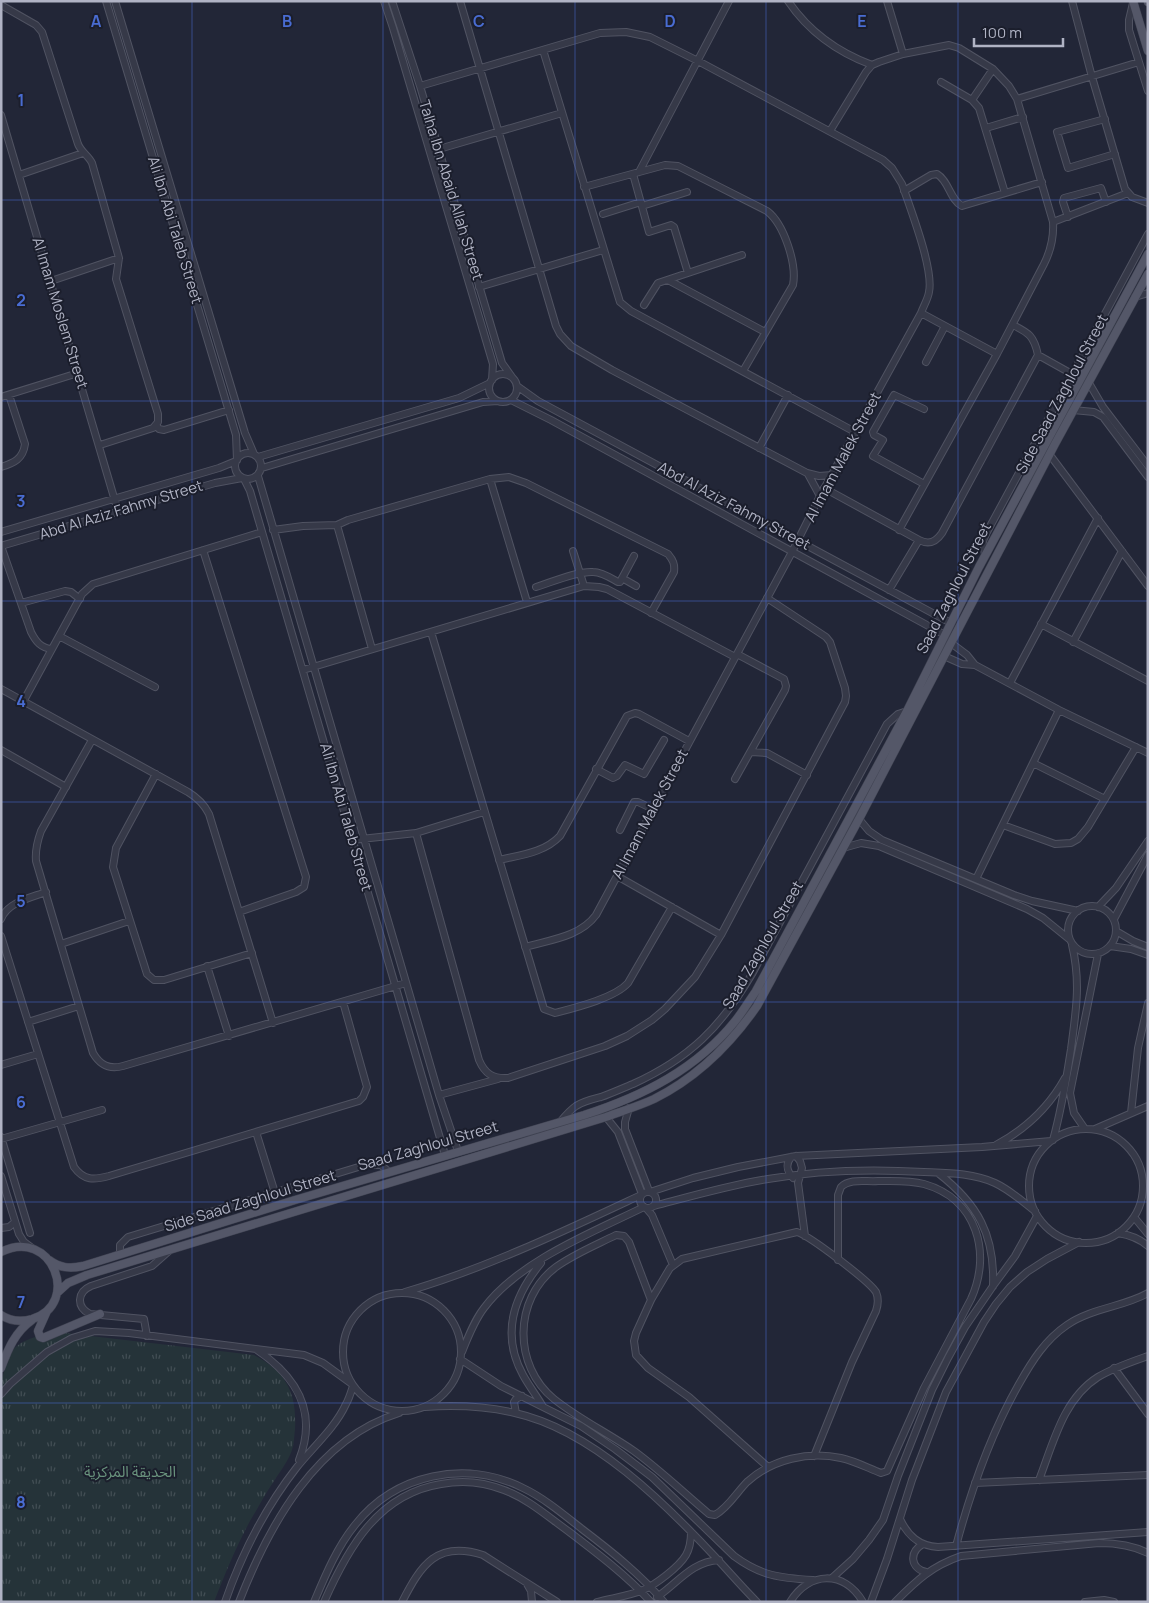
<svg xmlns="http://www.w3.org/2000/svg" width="1149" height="1603" font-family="Manrope,'Noto Sans Arabic',sans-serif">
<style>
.park{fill:url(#park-tufts)}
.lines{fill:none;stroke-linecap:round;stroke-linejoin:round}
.minor-casing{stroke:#505362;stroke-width:8}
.major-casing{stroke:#3f4251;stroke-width:9}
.minor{stroke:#363948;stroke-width:6}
.major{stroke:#545768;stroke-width:8}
.grid{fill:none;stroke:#496cd2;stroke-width:1;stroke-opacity:0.55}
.labels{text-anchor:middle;stroke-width:4;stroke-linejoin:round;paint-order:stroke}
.street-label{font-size:15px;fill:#b0b3c4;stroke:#1b1e2c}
.park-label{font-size:15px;fill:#69937d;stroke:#1b1e2c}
.grid-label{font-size:16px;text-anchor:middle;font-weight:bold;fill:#496cd2;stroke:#1b1e2c;stroke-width:4;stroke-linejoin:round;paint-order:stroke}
</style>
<defs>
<pattern id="park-tufts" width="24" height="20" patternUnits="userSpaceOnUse" patternTransform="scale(1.25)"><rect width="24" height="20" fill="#253339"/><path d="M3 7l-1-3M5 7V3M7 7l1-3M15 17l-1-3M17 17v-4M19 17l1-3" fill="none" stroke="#424e54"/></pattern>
</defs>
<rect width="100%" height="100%" fill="#222637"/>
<!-- park -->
<path class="park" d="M65,1333L254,1355C286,1372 297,1392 295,1429C294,1438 294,1447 290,1455C286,1464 279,1473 274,1481C265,1494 258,1508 250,1521C236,1547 225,1574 214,1602H1V1382C4,1373 7,1358 12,1351C24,1336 48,1334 65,1333Z"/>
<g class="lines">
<defs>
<path id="minor" d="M106,1L236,435L237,460
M115,1L245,433L254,454
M384,1L393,28L493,364L492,380
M392,1L420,86L502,363L512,377
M460,1L556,326L560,334L571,346L612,370L807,473L819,476L832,475
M788,1C809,32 837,52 872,65
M887,1L903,54
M1072,1L1092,77L1125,189L1132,197L1148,203
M1133,3L1129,20V30L1148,91
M1,5L36,25L42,32L78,144C81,152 88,155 92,163L119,258L116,279L158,414V422L153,428L100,445
M543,50L620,302L631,311L855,432
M941,82L972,100L979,108L1005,193
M420,86L600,33L626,32L650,37L698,61L883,160L892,168L902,184C910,208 934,269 929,292C928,299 923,307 921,313L820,496L792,552L596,915C580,937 549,940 525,947
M1017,99L1139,62
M972,100L993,69
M1,115L118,511
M1105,119L1057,132L1068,168L1115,154
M986,128L1023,117
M830,131L866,72L872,65L879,62L903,54L949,45L959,48L993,69L1009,86L1017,99L1053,222C1054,238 1051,250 1044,264L997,354L899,530
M439,149L562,113
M639,172L729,1
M633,174L649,232L671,225L674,227L688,273
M19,175L83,153
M584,187L665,165L678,166L767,211C784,224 797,264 793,285L743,371
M904,191L931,175L937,174C949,181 950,200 962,206L1042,182
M642,206L687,192
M603,214L641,202
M1068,217L1063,202L1064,198L1101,188L1106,202
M1053,222L1128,193
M668,280L765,332
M51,281L119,258
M479,287L603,250
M1135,297L1148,293
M644,305L658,283L742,255
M921,313L997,354
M1038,355L1072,374
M926,362L945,326
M489 388a14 14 0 1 1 28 0a14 14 0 1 1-28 0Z
M1089,383L1103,407L1148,466
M517,386L538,401L951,623
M1,397L78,373
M511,400L551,420L945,635
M924,409L894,395L873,432L874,435L883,440L873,456L924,484
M1073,410L1094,412L1103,417L1148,477
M156,425L159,429L164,430L229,410
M759,448L788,395
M235 466a13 13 0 1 1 26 0a13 13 0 1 1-26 0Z
M1050,455L1148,586
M258,457L459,398L490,383
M1,467C14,463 23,459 25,444L9,395
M262,468L483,402L498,401
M808,474L820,496
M258,476L439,1095L458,1151
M244,479L250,491L445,1155
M490,479L527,602
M824,488L919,540C929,545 936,542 942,533L1038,355C1034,336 1029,333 1013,325
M337,525L372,649
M273,530L303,526L337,525L348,520L490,479L509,477L526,483L668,554C673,560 675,564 674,572L651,613
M1,532L219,468L236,461
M1,546L215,483L242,478
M1,546L31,632C36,642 41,648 52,649
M203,550L306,877L304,887L296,892L239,912
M573,551L584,586
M985,555L983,541L987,532L1148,234
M622,578L636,586
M536,587C552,582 577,571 593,572C602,572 611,578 618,582H620L634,556
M889,590L919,540
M21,603L65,591L71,592L80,599
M1041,624L1148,681
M431,632L544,1009L555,1013C574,1008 615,998 628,983L672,907
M59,636L155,687
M1073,642L1122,551
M951,643L967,655L975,665
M944,656L962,664L975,665L1059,710L1148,753
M303,670L584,586L599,587L607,589L735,657
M1010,683L1098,518
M1,689L188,792C198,798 204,804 209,814L273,1023
M23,702L82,594L93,584L262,532
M92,740L41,831C37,842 35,850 36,861L93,1053C100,1065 109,1070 123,1066L406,983
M1,750L66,787
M751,752L767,753L807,775
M1033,763L1105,799
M596,769L613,778L617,776L625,765L644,774L664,740
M156,774L116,848L113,867L147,974L154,980H164L252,953
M735,779L785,690L786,686L784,679L737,654
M859,819L869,831L882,840L1014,895L1032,901L1078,911
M1003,825L1055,844L1071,843L1078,839L1088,827L1136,747
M620,830L634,802H638L653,809
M416,833L479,1060C485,1074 493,1079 508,1078L605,1046L627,1036L652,1020L665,1009L695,977L721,935L845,702L846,696L845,688L830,642L826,637L767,598
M352,840L416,833L484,812
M843,848L861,843L879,846L1027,909L1043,918L1069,939
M499,860C520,855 544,853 560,836L627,716L635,713L639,714L689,741
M617,876L721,935
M976,879L1059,710
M1068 930a24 24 0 1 1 48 0a24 24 0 1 1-48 0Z
M1098,907L1116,888L1148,841
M1,919C8,902 30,898 46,892
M1114,919L1148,855
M1116,931L1133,941L1148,947
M1,936L74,1167C84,1181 94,1180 109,1176L359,1101L363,1097L367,1087L343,1002
M61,944L129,921
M1110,946L1131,949L1148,955
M207,966L229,1036
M28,1022L79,1006
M1,1065L38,1054
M439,1095L498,1079
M629,1108L625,1122V1129L649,1191
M1131,1113L1138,1048L1148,1003
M606,1117L618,1132L642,1194
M560,1122C565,1116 570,1110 576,1106C584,1101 593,1099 601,1097C612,1093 623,1088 633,1084C690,1058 721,1027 752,974L887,724L898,714L907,711
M1085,1129L1074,1113L1070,1093L1098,954
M1095,1129L1148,1106
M1029 1186a57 57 0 1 1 114 0a57 57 0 1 1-114 0Z
M256,1132L275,1193
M1,1137L30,1233
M1,1139L102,1110
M1053,1140C1062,1108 1066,1081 1071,1049C1076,1011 1081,982 1072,945
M996,1145C1026,1129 1049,1107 1065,1078
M796,1156L800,1161L802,1168L798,1183L805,1236
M791,1157C785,1165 787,1171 793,1178
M938,1173C978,1204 995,1235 993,1286
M1,1176L19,1234L24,1242L32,1248
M640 1200a8 8 0 1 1 16 0a8 8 0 1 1-16 0Z
M650,1192L693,1178L738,1167L796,1156L982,1147L1051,1141
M654,1206C692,1196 730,1185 768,1179C819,1170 873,1169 924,1172C947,1173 973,1173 995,1183C1010,1190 1022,1201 1035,1211
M646,1208L652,1215L673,1265
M1134,1217L1148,1234
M1,1228L9,1227L15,1222
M1118,1233C1130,1235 1139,1238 1148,1246
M120,1254V1245L128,1237L365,1165H381L389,1172
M541,1263C513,1297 501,1335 523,1375C529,1386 536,1395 542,1405
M405,1292C487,1268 564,1231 641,1195
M343 1352a59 59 0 1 1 118 0a59 59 0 1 1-118 0Z
M651,1300L629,1242L624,1236L616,1235C596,1245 574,1254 556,1267C513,1299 513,1366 554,1399C579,1419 608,1433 634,1451C660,1470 684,1493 709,1514L715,1515C728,1508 737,1492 747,1482C772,1459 809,1451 841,1458C855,1461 868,1468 881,1473L887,1471L924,1388L971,1299C992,1253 977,1199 924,1184C909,1180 893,1181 878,1181C866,1182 850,1178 841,1187L838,1195V1260
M147,1336L144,1319L90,1314C76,1307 77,1292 91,1286L152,1266L169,1251
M257,1350C297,1377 318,1412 299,1460
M462,1352C468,1337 474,1321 484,1308C519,1261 593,1232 644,1207
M460,1359L501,1386L581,1426L615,1449L652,1477L734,1556C761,1576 780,1578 813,1580
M1114,1368L1148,1414
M1,1394L10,1384L47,1352L72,1338L95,1331L129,1333L304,1355L323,1363L352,1384
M425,1407C455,1405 485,1406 515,1413C592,1430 666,1504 718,1560C731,1574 743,1588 757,1602
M516,1413L514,1402L516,1399L522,1396
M768,1467L689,1397L648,1368L636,1355L634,1341L636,1333L651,1300L670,1268L682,1259L797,1232C810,1236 869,1281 876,1292C879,1299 878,1305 876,1311L852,1362L814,1456
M1039,1480C1053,1444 1063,1399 1098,1377C1113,1368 1131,1362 1148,1356
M975,1483L1148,1475
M900,1519C908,1536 919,1546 938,1547L1148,1532
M923,1544C909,1552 910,1568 926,1572
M956,1546C971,1490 990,1435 1019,1384C1032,1361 1045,1340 1067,1325C1092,1308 1123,1307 1148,1293
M832,1578L853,1559L869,1540L883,1520L898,1476L932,1390L948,1358L965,1327L993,1286L1015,1256L1037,1216
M527,1584L531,1591L532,1602
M657,1597C678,1583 691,1562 719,1560
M225,1602C242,1553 265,1508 297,1467C313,1447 335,1428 346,1404C349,1399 351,1392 353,1386
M239,1602C269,1525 316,1439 399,1413
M314,1602C325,1576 337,1547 355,1525C395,1474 466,1459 523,1488C544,1498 563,1514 582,1529C611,1551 640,1574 664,1602
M324,1602C348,1548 378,1494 441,1484C462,1480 484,1482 504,1490C528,1499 547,1516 568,1531C597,1553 626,1575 651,1602
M402,1602C421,1565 437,1540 483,1555L557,1602
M597,1602C612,1598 629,1596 643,1590C655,1585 679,1567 686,1555C690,1548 691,1540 691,1532
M790,1602C809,1571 844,1570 863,1602
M871,1602L887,1559L912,1480L946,1392L984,1322L996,1304L1010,1287L1027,1272L1047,1259L1079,1242
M895,1602C917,1580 932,1566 961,1556L1099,1543C1116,1543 1132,1545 1148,1553
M1085,1602L1104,1600L1114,1602"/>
<path id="major" d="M1133,1L1148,51
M1148,1V2
M1,1252C52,1226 82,1304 32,1319C21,1322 10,1321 1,1315
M49,1260C60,1268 70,1269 83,1266L295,1200L584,1115C643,1096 697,1069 736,1020C743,1011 749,1001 756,991L907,711L979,567L1148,254
M57,1293L68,1283L87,1275L606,1117C622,1111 639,1106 654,1099C696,1078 730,1045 757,1006L859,819L1055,444L1148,274
M47,1311L38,1331L40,1337L43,1338L100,1314
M1,1368C8,1349 15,1332 32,1320"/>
</defs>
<!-- minor casing -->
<use href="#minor" class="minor-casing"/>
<!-- major casing -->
<use href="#major" class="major-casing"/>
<!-- minor -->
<use href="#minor" class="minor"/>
<!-- major -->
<use href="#major" class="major"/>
</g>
<!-- grid -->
<path class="grid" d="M192,1V1602M383,1V1602M575,1V1602M766,1V1602M958,1V1602M1,200H1148M1,401H1148M1,601H1148M1,802H1148M1,1002H1148M1,1202H1148M1,1403H1148"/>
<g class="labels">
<!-- street labels -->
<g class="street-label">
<text transform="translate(451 190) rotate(73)" y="5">Talha Ibn Abaid Allah Street</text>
<text transform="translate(175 230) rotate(73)" y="5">Ali Ibn Abi Taleb Street</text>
<text transform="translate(60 313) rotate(73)" y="5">Al Imam Moslem Street</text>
<text transform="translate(1062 394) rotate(-62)" y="5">Side Saad Zaghloul Street</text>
<text transform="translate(843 457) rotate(-62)" y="5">Al Imam Malek Street</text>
<text transform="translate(734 506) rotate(28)" y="5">Abd Al Aziz Fahmy Street</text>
<text transform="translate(121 510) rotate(-17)" y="5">Abd Al Aziz Fahmy Street</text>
<text transform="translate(954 588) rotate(-63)" y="5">Saad Zaghloul Street</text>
<text transform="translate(650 814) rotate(-62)" y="5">Al Imam Malek Street</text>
<text transform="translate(346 817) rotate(74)" y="5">Ali Ibn Abi Taleb Street</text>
<text transform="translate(763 945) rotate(-60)" y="5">Saad Zaghloul Street</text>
<text transform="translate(428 1146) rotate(-16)" y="5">Saad Zaghloul Street</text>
<text transform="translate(250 1201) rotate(-17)" y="5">Side Saad Zaghloul Street</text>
</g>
<!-- park labels -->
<g class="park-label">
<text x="130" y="1477">الحديقة المركزية</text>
</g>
</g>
<g class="grid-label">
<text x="96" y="27">A</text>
<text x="287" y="27">B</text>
<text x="479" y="27">C</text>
<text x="670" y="27">D</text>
<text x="862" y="27">E</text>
<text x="21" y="106">1</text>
<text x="21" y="306">2</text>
<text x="21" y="507">3</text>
<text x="21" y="707">4</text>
<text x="21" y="907">5</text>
<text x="21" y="1108">6</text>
<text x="21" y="1308">7</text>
<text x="21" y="1508">8</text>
</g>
<!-- border -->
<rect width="1149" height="1603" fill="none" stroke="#b0b3c4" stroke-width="5"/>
<!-- scale -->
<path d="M974 38v8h89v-8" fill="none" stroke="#b0b3c4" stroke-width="2.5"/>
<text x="982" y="38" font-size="15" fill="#b0b3c4" stroke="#1b1e2c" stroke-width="4" paint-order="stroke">100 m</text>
</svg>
